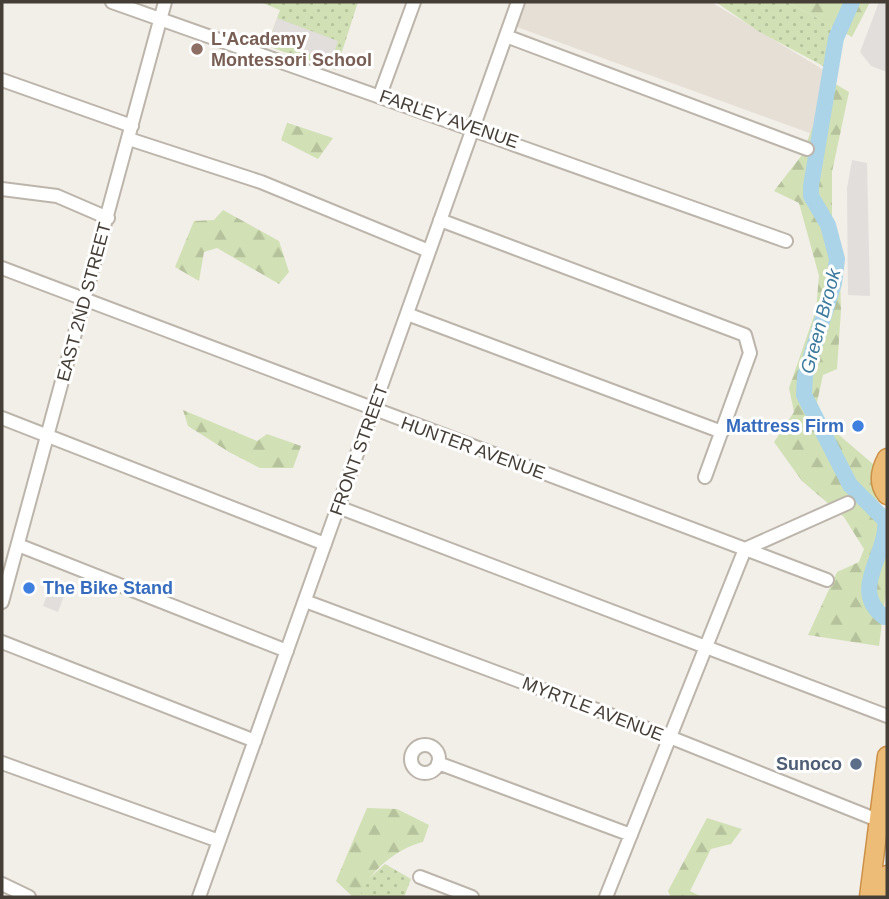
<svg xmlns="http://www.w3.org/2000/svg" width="889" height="899" font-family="Arial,sans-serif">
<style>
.residential{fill:#e5dfd6}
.green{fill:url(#green-dots)}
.forest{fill:url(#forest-firs)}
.parking{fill:#e1dedc}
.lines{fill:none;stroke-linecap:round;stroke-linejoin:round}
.river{stroke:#abd4e8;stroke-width:16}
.minor-casing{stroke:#bcb5ab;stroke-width:16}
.highway-casing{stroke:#cb9148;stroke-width:21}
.minor{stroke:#fff;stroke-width:12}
.highway{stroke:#edbd77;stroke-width:18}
.education-dot{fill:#8d6e63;stroke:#fff;stroke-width:2.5}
.shop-dot{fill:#3f7fe0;stroke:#fff;stroke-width:2.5}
.service-dot{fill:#5c6f8a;stroke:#fff;stroke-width:2.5}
.labels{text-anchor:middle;stroke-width:6;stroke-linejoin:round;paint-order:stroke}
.education-label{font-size:18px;font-weight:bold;fill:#785e54;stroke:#fff;text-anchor:start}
.street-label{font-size:18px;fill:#443e37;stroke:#fff}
.shop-label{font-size:18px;font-weight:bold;fill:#366cbe;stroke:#fff;text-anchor:end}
.service-label{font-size:18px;font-weight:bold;fill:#4e5e75;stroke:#fff;text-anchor:end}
.water-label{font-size:19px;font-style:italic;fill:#3b7a9d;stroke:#fff}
</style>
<defs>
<pattern id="green-dots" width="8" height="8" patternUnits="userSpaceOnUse" patternTransform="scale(1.75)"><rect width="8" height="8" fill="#d1e1b5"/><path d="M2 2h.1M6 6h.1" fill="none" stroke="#b5c29c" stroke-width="1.8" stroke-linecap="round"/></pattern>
<pattern id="forest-firs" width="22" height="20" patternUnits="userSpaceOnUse" patternTransform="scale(1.75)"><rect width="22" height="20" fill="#d1e1b5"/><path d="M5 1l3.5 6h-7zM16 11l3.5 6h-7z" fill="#b5c29c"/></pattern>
</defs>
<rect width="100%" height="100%" fill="#f2eee8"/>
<!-- residential -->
<path class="residential" d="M527,2H711L827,72L818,136L517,27Z"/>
<!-- green -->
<path class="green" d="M260,2H358L336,70L267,46L280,10Z
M716,2H787L832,26L825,67L758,31Z
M385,864L411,879L404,897H360L364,883Z"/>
<!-- forest -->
<path class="forest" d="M787,2H870L852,37Z
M825,78L849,92L832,172V219L839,244L841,310L837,369L823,375L817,402L825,423L873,464C872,484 871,498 887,512V584L879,646L808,635L837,572L859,562L864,549L844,517L802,481L774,442L794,412L789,388L816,310L819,276L799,203L774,191L802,155L816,118Z
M287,123H288L333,138L318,159L281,140Z
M223,210L279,241L289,272L279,284L217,248L204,252L199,281L175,267L194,221L214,220Z
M183,410L257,441L267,434L301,446L293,468H260L229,452L188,426Z
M367,808L397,809L429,825L423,842C398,848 368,871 360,897H353L336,881Z
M707,818L742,829L731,844L711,849L690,891L702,897H671L668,891Z"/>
<!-- parking -->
<path class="parking" d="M879,2H887V72L871,66L860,52Z
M277,18L338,41L331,61L270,40Z
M852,160L867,163L870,296L848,295L847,188Z
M50,587L65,593L58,612L43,606Z"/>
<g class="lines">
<!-- river -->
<path class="river" d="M852,2L836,38L811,186V196L828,225L837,259L834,283L805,376L804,395L850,485L885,520C889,554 848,589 884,617"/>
<defs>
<path id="minor" d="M112,2L786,241
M506,36L807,149
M2,80L132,126
M380,95L414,2
M129,139L261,182L429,251
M2,189L57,196L108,218
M440,220L745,335L750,353L705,477
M2,268L827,580
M407,314L722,432
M2,418L325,544
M338,507L887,716
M18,545L287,651
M305,601L672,738L880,821
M2,602L165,2
M2,642L255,741
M411 759a14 14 0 1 1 28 0a14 14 0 1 1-28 0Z
M2,763L219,841
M438,763L631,835
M420,877L472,897
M2,884L29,897
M199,897L518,2
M606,897L745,549L848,503"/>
<path id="highway" d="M887,458C880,471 878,484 887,495
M869,897L887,756
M883,897L887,875"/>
</defs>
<!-- minor casing -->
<use href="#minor" class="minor-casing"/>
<!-- highway casing -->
<use href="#highway" class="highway-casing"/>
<!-- minor -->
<use href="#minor" class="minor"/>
<!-- highway -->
<use href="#highway" class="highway"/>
</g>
<!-- markers -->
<circle class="education-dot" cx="197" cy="49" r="7"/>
<g class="shop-dot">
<circle cx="858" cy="426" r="7"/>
<circle cx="29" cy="588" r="7"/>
</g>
<circle class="service-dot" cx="856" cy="764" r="7"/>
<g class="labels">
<!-- education labels -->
<g class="education-label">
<text x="211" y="45">L'Academy<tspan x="211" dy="21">Montessori School</tspan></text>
</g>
<!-- street labels -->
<g class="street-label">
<text transform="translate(449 119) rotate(19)" y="6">FARLEY AVENUE</text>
<text transform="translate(84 302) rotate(-75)" y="6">EAST 2ND STREET</text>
<text transform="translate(473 448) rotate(20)" y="6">HUNTER AVENUE</text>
<text transform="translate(359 450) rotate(-70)" y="6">FRONT STREET</text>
<text transform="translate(593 709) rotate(21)" y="6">MYRTLE AVENUE</text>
</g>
<!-- shop labels -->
<g class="shop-label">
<text x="844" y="432">Mattress Firm</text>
<text x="43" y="594" text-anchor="start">The Bike Stand</text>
</g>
<!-- service labels -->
<g class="service-label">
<text x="842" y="770">Sunoco</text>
</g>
<!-- water labels -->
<g class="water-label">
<text transform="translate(820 321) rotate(-75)" y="7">Green Brook</text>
</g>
</g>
<!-- border -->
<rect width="889" height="899" fill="none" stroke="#443e37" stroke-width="7"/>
</svg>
